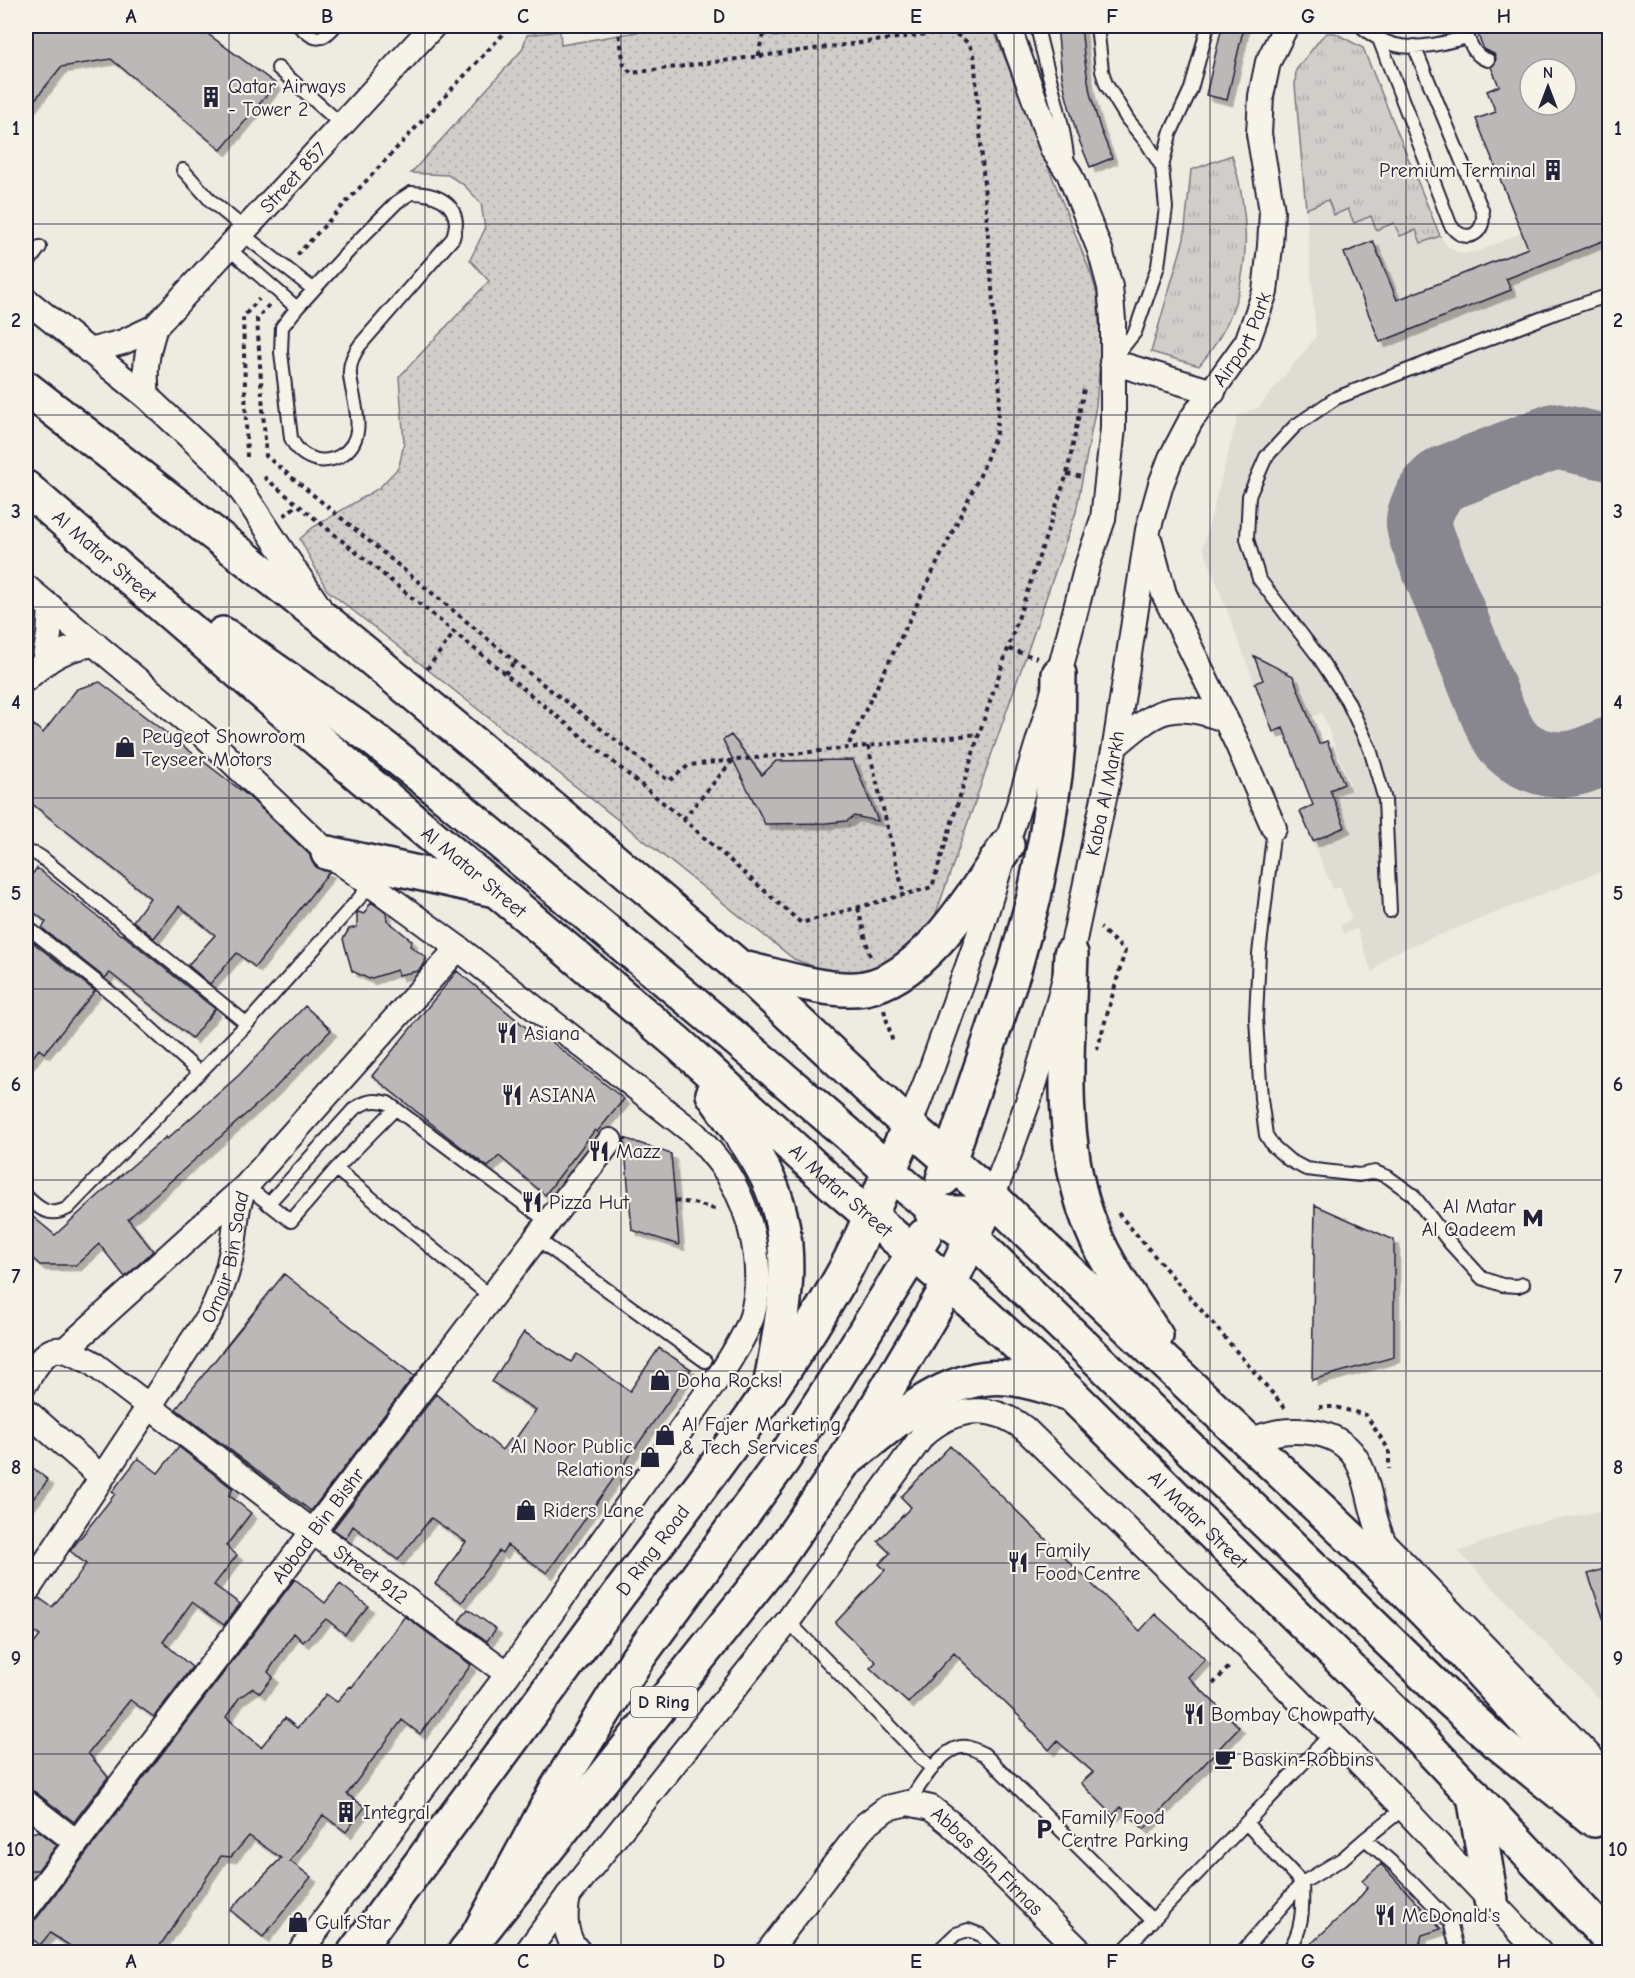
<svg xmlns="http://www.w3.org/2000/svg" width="1635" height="1978" font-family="'Comic Neue',sans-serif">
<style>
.built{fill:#dfdcd4;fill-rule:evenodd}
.grass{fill:url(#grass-tufts);stroke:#7a7882;stroke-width:1.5}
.park{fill:url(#park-dots);stroke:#7a7882;stroke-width:1.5}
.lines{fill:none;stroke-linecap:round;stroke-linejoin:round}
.taxiway{stroke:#88868e;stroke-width:66}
.building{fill:#bbb8b7;stroke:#22223b;stroke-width:1.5;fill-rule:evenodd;filter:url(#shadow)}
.lane-casing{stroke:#22223b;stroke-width:16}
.street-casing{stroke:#22223b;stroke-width:28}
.primary-casing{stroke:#22223b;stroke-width:38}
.highway-casing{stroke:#22223b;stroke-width:38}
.path{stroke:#22223b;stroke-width:4;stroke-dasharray:4.5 4.5;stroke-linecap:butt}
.lane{stroke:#f7f3e8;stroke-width:12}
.street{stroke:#f7f3e8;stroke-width:24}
.primary{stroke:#f7f3e8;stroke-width:33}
.highway{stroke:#f7f3e8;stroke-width:33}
.grid{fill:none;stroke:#22223b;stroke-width:1.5;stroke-opacity:0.55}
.labels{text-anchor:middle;stroke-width:4.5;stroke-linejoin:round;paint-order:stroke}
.shield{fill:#f7f3e8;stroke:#62616f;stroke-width:1.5}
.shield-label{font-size:18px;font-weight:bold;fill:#22223b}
.poi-label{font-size:20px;fill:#22223b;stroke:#f7f3e8;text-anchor:start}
.street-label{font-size:20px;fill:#22223b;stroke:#f7f3e8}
.neatline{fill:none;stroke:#22223b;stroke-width:2}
.grid-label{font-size:20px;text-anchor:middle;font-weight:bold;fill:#22223b}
</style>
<defs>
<pattern id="grass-tufts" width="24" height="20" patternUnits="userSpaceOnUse" patternTransform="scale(1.5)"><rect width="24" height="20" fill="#d1cdc9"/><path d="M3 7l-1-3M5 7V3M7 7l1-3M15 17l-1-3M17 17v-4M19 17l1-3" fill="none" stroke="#b3b0ae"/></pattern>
<pattern id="park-dots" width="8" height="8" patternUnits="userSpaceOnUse" patternTransform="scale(1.5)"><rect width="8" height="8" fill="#d1cdc9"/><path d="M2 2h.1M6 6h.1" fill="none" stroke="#b3b0ae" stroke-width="1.8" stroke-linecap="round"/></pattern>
<filter id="shadow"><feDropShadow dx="5.5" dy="5.5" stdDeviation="0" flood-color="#0004"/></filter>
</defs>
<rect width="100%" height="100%" fill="#eeebe1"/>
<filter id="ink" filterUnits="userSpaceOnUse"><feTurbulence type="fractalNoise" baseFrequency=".0167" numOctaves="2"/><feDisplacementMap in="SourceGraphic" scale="12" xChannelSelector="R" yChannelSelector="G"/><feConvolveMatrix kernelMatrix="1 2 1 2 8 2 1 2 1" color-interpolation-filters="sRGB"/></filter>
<g filter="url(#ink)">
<!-- built -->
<path class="built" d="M1474,26H1609V868L1389,955L1372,973L1357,929L1344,934L1340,925L1352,919L1340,887L1333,889L1300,811L1352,789L1322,713L1273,732L1203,547L1238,416L1259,407L1316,337L1306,209L1328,200L1348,209L1416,230L1422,243L1440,236L1447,246L1457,252L1464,254L1479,251L1521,233L1476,119L1490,114L1492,119L1497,117L1487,91L1507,83L1494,74ZM1530,69H1566V105H1530Z
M1609,1510V1709L1459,1552L1526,1525Z"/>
<!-- grass -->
<path class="grass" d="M1327,33H1335L1363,48L1440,236L1421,243L1416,230L1400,236L1394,223L1376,230L1371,216L1354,223L1348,209L1334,215L1328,200L1306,209L1295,85L1296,70L1321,38Z
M1232,155C1255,230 1251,305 1199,366L1151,352L1184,239L1191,170Z"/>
<!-- park -->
<path class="park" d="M693,26H762L774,37L858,26H992L1091,274L1097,294L1101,350L1096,406L1076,512L939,905L923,947L869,975L830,973L794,959L327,590L300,539L312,528L379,488L399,467L404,443L399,377L489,281L470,260L485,229L481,203L464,185L448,175L411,173L522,50L527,35L560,31L561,45L648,30Z"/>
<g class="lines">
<!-- taxiway -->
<path class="taxiway" d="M1610,448L1555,436L1446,478C1433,484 1421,506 1419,520C1418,527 1421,533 1423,540L1494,716C1499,725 1503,736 1510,744C1527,761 1556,769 1579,762C1589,759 1600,754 1610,750"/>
</g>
<!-- building -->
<path class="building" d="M26,26H197L276,84L221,150L111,59L61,67L26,111Z
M1057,26H1081L1084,55L1090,93L1100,128L1112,158L1090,167L1077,135L1067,99L1062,77Z
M1222,26H1244L1227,100L1206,95Z
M1474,26H1610V238L1506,279L1511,290L1380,342L1344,253L1373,241L1397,300L1528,248L1476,119L1496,112L1487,91L1499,86L1491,67L1495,63L1496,58L1494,54L1484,49ZM1530,69H1566V105H1530Z
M1254,656L1293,676L1319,744L1327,741L1344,784L1330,790L1345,827L1313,841L1300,811L1313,805L1283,728L1273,732L1255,683L1263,680Z
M100,682L247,795L310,855L315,866L329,872L255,967L237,953L210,984L188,965L215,935L179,906L154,938L133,921L150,898L26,799V734L34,725L43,733L77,689Z
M731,735L762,775L776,761L853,760L878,821L854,816L847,821L826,823L765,824L723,740Z
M37,868L121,935L122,934L215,1009L192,1038L110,973L105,978L42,928L46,922L26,906V882Z
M371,902L386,913L387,920L412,941L410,946L426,957L425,963L418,971L398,975L397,970L369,979L352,971L343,939L349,929L357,927V914L358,912L364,914Z
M31,941L95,991L44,1053L39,1049L26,1066V948Z
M457,971L539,1038L542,1034L624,1099L597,1132L595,1130L545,1195L499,1156L488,1167L447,1136L372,1076Z
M305,1006L331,1030L272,1091L128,1219L153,1251L125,1277L99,1244L76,1265H40L26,1253V1211L55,1235L119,1177L166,1137L167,1139L239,1075Z
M624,1138L671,1154L679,1245L632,1230Z
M1315,1205L1394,1240V1357L1312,1380Z
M284,1274L414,1376L311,1511L176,1409Z
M524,1332L571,1362L577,1354L630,1391L659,1348L691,1369L547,1573L507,1545L502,1553L499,1551L462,1602L435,1584L466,1542L431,1518L398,1560L353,1526L346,1538L333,1529L436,1394L502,1450L510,1439L514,1441L536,1410L492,1382Z
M950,1446L1140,1631L1155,1614L1205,1659L1188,1677L1239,1727L1144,1829L1121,1807L1113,1815L1081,1783L1093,1772L1057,1741L1049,1750L1026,1725L1027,1724L954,1653L908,1703L870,1668L876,1662L835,1623L885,1570L879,1564L890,1553L878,1541L911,1507L901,1497Z
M179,1447L233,1489L229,1495L251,1513L226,1546L237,1555L214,1585L240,1604L224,1625L192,1602L163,1642L192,1667L154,1717L130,1700L88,1753L108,1777L74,1822L35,1792L26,1788V1654L40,1636L26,1626V1609L39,1598L52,1607L77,1577L86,1564L70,1551L115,1494L112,1492L138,1458L158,1473Z
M26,1462L48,1480L26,1508Z
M1610,1567V1626H1606L1588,1574Z
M295,1579L325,1603L340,1584L368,1606L345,1634L326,1619L303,1642L294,1633L268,1672L273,1677L260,1693L253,1688L239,1698L226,1717L261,1747L285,1718L297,1728L312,1712L326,1694L337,1702L350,1686L352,1687L405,1616L471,1665L420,1734L402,1720L347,1794L365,1807L346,1832L323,1815L290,1861L311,1877L263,1937L230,1910L281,1858L249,1836L231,1857L221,1856L155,1953H81L50,1933L40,1945L26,1934V1923L32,1922L37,1918Z
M468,1609L496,1629L487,1641L459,1621Z
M39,1831L57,1845L38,1870H26V1834Z
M1381,1864L1441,1929L1422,1935L1417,1953H1301L1356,1902L1368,1887L1362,1881Z"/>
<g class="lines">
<defs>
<path id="lane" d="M299,26C315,40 320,43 335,26
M1037,26C1046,72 1064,117 1068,165
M1097,26L1102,71L1106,84L1128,120L1147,143L1162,167
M1361,26C1395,57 1427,47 1468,37
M1463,26C1469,39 1472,56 1488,60
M1379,39L1450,224C1463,246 1488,235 1482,210L1414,46
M278,68L342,125
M183,170L211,201L245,229
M411,193C431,193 454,199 456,223C456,227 454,234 453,238L360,345C354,354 349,363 350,375C352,401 371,438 340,456C333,460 322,462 314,459C302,455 296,449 291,438L281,352L282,327L297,308L357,242L397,202Z
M241,233L313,289
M228,248L297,308
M26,266L40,247
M1116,356L1135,332L1158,266L1166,208L1162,167L1170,134L1191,89L1208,26
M1274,828L1259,954L1256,1018L1261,1099L1266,1135L1273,1146L1289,1160L1306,1169L1359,1175L1375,1172L1388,1177L1413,1195L1450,1243L1482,1278L1502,1285L1518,1286L1523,1284
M26,852L36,854L41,857L247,1024
M1390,911L1385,800L1370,749L1347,700L1318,656L1259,579L1247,539L1249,496L1266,457L1295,426L1336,398L1558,312L1610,295
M26,926L116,997L200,1073
M336,1169L491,1297
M246,1186L291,1221L336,1169L395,1109
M26,1196C39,1209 50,1218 68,1208L247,1024L371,885
M268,1204L353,1110C365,1101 374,1099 388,1103L548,1222
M536,1238L705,1361
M788,1621L932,1769
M908,1803C920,1786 943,1743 967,1747C972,1748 979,1752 984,1754L1152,1920
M1246,1823L1302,1883C1303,1907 1303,1933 1287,1952
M1365,1839L1404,1808
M937,1952L956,1934L968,1930L981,1935L998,1952
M1122,1952L1331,1734
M1242,1952L1302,1883L1342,1859L1365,1839L1396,1866L1450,1922L1458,1952"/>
<g id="street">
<path d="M26,300L147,397L226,471L244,494L319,607"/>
<path id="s1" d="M89,351L123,342L155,327L433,26"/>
<path d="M1112,362L1213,392"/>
<path d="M147,397C144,370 146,354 155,327"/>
<path d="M1150,542L1164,594L1237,743L1274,828"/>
<path d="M26,587L207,738L328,853L458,948L695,1134C706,1146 718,1159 727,1173C752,1213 765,1270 752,1316C746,1335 734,1352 724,1369L508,1674L300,1952"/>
<path d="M44,662L49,635L51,607"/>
<path d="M26,679C49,658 63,648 95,644"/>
<path d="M1115,746C1157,710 1169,700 1224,719"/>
<path d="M909,1126L932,1067L979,935L1059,674L1087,566L1103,519L1113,428V320L1110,287L1100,250L1069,173L1053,150L1008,26"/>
<path id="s2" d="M992,1197L1009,1154L1035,1082L1059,1001L1071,954L1115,746L1148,530L1161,484L1171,458L1191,420L1247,342L1265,292L1270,246L1272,211L1259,134L1261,96L1268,62L1286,26"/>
<path d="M66,1349L244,1188"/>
<path id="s3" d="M26,1382C48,1345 53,1342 91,1362L313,1532L508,1674"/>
<path d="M26,1411L98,1474"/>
<path d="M1248,1442C1270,1432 1288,1429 1311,1432C1375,1441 1362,1498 1384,1543L1610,1777"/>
<path id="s4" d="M26,1592L209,1316C220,1295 228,1273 232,1250C237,1228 234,1206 246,1186L458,948"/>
<path d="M26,1803L76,1842"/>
<path d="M568,1896C564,1915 564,1938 579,1952"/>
<path id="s5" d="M26,1909L610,1141"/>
<path d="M527,1952L568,1896L788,1621L923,1435C954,1407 991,1402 1025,1429L1247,1647L1404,1808L1539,1952"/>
<path id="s6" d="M768,1952L865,1825L887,1808L908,1803L931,1808L950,1823L1081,1952"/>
</g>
<g id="primary">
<path id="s7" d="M355,1952C443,1832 531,1712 620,1593C696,1492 776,1392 839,1281C867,1232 885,1177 909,1126"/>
<path d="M465,1952L775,1562L844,1462L950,1283L983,1215"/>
</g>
<g id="highway">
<path d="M26,388L330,624L559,814L738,966L909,1126L992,1197L1041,1245L1372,1558L1432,1619L1610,1813"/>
<path id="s8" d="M26,488L307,731L678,1043L835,1186L982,1312L1071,1394L1412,1730L1610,1940"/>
<path d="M223,634L368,735L432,785L772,1069L848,1134L909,1189L934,1208L947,1213H968L977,1210L992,1197"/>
<path d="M328,853L490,889"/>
<path d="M1071,954C1068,1040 1058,1130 1086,1213C1101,1258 1130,1297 1156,1336"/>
<path d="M739,967C775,975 829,994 865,988C926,977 974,892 1007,845"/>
<path d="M713,1094C733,1124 757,1153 771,1186C799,1253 781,1325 769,1393"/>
<path d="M943,1179L1014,970L1034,897L1046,837L1055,775L1058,742L1059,674"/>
<path d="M932,1213L943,1218L972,1238L1449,1699L1498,1743L1594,1820"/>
<path d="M844,1462C892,1426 943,1372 1008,1378C1028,1380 1048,1387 1067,1393"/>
<path d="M1474,1795L1491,1900"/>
<path d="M477,1937L557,1788L637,1659L783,1460L835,1380L924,1236"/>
</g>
</defs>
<!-- lane casing -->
<use href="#lane" class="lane-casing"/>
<!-- street casing -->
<use href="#street" class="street-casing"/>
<!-- primary casing -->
<use href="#primary" class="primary-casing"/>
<!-- highway casing -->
<use href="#highway" class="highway-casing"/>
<!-- path -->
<path class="path" d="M618,26L624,65L631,73L943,32C958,33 967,39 974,53L1000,393L996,433L982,471L847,748
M759,56V49L767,26
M297,255L506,31L529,26
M269,305L257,319L266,456L535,678L669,781L689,765L979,734
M247,457L243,317L259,299
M1067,474L1083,477
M264,477L683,819L801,923L932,887L979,734L1067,474L1084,389
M284,516L297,505
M1009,649L1037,658
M427,669L454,633
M505,674L515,661
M868,746L904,895
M683,819L733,760
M858,908L870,956
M884,1010L893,1043
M1097,1050L1125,951L1100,928
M675,1201L693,1203L718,1210
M1118,1213L1285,1408
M1319,1407H1335L1366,1415L1389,1450V1469
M1213,1684L1231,1665"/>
<!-- lane -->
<use href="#lane" class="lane"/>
<!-- street -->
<use href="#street" class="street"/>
<!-- primary -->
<use href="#primary" class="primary"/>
<!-- highway -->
<use href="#highway" class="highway"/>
</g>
</g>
<!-- grid -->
<path class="grid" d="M229,26V1952M425,26V1952M621,26V1952M818,26V1952M1014,26V1952M1210,26V1952M1406,26V1952M26,224H1610M26,415H1610M26,607H1610M26,798H1610M26,989H1610M26,1180H1610M26,1371H1610M26,1563H1610M26,1754H1610"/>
<!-- icons -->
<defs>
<symbol id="building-bare" viewBox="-9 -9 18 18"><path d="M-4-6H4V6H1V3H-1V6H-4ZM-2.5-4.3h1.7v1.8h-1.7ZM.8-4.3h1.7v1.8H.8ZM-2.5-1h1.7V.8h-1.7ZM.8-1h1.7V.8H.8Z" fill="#22223b" stroke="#f7f3e8" stroke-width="2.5" paint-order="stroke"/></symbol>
<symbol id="shop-bare" viewBox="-9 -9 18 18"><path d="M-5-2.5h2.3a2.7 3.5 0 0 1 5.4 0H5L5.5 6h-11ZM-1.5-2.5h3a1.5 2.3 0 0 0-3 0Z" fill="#22223b" stroke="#f7f3e8" stroke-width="2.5" paint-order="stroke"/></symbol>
<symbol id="restaurant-bare" viewBox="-9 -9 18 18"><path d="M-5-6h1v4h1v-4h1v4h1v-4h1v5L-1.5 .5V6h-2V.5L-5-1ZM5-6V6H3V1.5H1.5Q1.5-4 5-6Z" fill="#22223b" stroke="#f7f3e8" stroke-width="2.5" paint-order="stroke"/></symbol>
<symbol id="metro-bare" viewBox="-9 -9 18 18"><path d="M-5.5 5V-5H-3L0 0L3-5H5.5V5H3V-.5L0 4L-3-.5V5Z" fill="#22223b" stroke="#f7f3e8" stroke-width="2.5" paint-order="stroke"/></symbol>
<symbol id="cafe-bare" viewBox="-9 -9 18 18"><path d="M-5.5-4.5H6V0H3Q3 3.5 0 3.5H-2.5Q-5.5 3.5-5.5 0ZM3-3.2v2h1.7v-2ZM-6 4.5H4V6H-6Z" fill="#22223b" stroke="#f7f3e8" stroke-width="2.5" paint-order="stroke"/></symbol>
<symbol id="parking-bare" viewBox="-9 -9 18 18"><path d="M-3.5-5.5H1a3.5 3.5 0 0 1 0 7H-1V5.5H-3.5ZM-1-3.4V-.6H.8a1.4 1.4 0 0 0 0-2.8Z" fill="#22223b" stroke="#f7f3e8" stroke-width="2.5" paint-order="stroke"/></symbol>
</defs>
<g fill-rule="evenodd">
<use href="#building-bare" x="196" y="82" width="30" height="30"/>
<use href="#building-bare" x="1538" y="155" width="30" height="30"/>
<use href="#shop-bare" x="110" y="732" width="30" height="30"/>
<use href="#restaurant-bare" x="492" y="1018" width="30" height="30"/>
<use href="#restaurant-bare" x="497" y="1080" width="30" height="30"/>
<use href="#restaurant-bare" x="584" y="1136" width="30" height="30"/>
<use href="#restaurant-bare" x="517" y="1187" width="30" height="30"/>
<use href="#metro-bare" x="1518" y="1203" width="30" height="30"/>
<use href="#shop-bare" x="645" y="1365" width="30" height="30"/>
<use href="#shop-bare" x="650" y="1420" width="30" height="30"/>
<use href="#shop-bare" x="635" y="1442" width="30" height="30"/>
<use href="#shop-bare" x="511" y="1495" width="30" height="30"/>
<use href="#restaurant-bare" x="1003" y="1547" width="30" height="30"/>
<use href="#restaurant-bare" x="1179" y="1699" width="30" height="30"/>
<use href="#cafe-bare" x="1210" y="1744" width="30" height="30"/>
<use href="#building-bare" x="331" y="1797" width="30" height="30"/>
<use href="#parking-bare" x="1029" y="1814" width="30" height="30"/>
<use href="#restaurant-bare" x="1370" y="1900" width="30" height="30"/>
<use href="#shop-bare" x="283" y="1907" width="30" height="30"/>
</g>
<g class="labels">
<!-- shield labels -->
<rect class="shield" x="631" y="1687" width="66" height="30" rx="4.5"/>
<g class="shield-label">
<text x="664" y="1708">D Ring</text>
</g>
<!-- poi labels -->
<g class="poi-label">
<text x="228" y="93">Qatar Airways<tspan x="228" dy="23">- Tower 2</tspan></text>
<text x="1536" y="177" text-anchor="end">Premium Terminal</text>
<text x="142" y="743">Peugeot Showroom<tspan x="142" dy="23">Teyseer Motors</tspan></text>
<text x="524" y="1040">Asiana</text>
<text x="529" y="1102">ASIANA</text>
<text x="616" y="1158">Mazz</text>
<text x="549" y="1209">Pizza Hut</text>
<text x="1516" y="1213" text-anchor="end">Al Matar<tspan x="1516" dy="23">Al Qadeem</tspan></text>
<text x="677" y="1387">Doha Rocks!</text>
<text x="682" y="1431">Al Fajer Marketing<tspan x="682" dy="23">&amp; Tech Services</tspan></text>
<text x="633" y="1453" text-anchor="end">Al Noor Public<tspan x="633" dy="23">Relations</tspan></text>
<text x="543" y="1517">Riders Lane</text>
<text x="1035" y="1557">Family<tspan x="1035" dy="23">Food Centre</tspan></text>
<text x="1211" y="1721">Bombay Chowpatty</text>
<text x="1242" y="1766">Baskin-Robbins</text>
<text x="363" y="1819">Integral</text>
<text x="1061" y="1824">Family Food<tspan x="1061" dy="23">Centre Parking</tspan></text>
<text x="1402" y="1922">McDonald's</text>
<text x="315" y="1929">Gulf Star</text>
</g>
<!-- street labels -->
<g class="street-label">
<text dy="7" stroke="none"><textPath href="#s1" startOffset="274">Street 857</textPath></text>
<text dy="7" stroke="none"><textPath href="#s2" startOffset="902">Airport Park</textPath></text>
<text dy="7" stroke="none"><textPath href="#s8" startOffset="104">Al Matar Street</textPath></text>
<text dy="7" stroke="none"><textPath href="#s2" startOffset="420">Kaba Al Markh</textPath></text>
<text dy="7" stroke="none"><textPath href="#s8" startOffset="590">Al Matar Street</textPath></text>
<text dy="7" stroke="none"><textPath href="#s8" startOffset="1076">Al Matar Street</textPath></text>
<text dy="7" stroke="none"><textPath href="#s4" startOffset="393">Omair Bin Saad</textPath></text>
<text dy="7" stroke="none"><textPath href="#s8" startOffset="1562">Al Matar Street</textPath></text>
<text dy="7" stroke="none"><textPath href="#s5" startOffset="482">Abbad Bin Bishr</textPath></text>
<text dy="7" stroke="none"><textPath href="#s7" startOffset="500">D Ring Road</textPath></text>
<text dy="7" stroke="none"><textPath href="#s3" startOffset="434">Street 912</textPath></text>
<text dy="7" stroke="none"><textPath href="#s6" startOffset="310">Abbas Bin Firnas</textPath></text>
</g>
</g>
<!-- margin -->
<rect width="1635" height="1978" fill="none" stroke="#f7f3e8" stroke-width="66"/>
<!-- north arrow -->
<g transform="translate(1548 87)"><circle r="28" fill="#f7f3e8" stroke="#a29fa3" stroke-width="1.5"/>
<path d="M0-4.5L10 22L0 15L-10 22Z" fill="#22223b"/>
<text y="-9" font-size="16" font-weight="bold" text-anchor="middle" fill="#22223b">N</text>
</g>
<rect x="33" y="33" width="1569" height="1912" class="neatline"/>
<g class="grid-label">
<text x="131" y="23">A</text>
<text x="327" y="23">B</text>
<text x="523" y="23">C</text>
<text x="719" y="23">D</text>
<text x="916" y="23">E</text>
<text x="1112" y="23">F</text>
<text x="1308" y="23">G</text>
<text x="1504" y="23">H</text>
<text x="16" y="135">1</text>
<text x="1618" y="135">1</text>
<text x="16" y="327">2</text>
<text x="1618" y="327">2</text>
<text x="16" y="518">3</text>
<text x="1618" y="518">3</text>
<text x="16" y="709">4</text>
<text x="1618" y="709">4</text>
<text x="16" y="900">5</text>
<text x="1618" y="900">5</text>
<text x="16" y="1091">6</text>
<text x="1618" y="1091">6</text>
<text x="16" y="1283">7</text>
<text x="1618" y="1283">7</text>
<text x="16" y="1474">8</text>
<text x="1618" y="1474">8</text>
<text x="16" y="1665">9</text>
<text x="1618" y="1665">9</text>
<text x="16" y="1856">10</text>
<text x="1618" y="1856">10</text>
<text x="131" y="1968">A</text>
<text x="327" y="1968">B</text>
<text x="523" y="1968">C</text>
<text x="719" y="1968">D</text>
<text x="916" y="1968">E</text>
<text x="1112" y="1968">F</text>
<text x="1308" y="1968">G</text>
<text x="1504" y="1968">H</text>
</g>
</svg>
